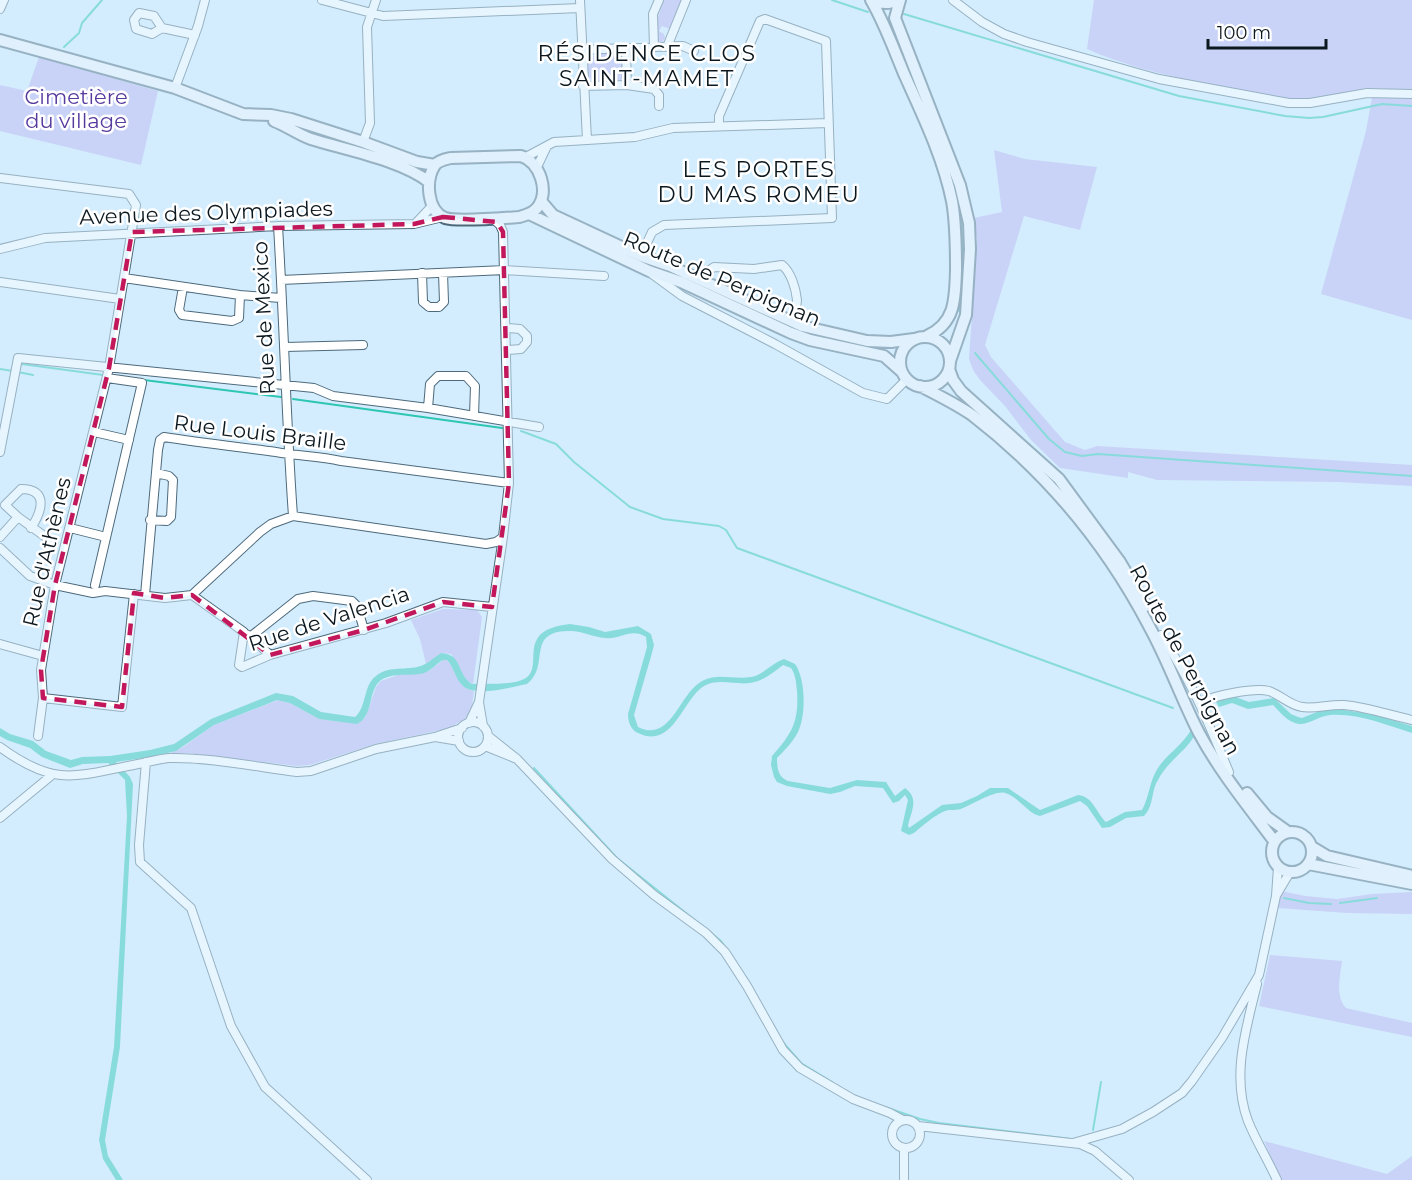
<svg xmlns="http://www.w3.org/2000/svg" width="1412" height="1180" font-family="Montserrat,sans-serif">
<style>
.green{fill:#bcb3ef}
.water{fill:#2ec6b2}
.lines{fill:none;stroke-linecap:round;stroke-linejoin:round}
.stream{stroke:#2ec6b2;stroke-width:2}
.street-casing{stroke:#4d6a7c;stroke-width:10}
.secondary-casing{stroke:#4d6a7c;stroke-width:14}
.street{stroke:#fff;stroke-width:8}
.secondary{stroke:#eff3fa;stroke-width:10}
.marked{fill:none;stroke:#c2185b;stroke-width:4.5;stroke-dasharray:12 8;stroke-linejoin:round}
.labels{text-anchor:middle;stroke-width:5;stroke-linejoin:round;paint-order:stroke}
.park-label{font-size:21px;fill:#563b9f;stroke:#fff}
.street-label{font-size:21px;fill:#0c181f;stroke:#fff}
.neighbourhood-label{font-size:22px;letter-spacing:1.5px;fill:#0c181f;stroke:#fff}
</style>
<rect width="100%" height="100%" fill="#d3edfe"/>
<!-- green -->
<path class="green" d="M664,0H682L670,29L662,26L659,31L664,34L665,38L662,43H659L658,40L657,20Z
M1094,0H1412V90L1367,88L1310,99H1289C1221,86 1151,77 1087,49Z
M618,53C622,57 623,59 623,65C623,70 625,75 622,79C617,85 595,85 590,79C588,76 588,75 588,71C587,51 602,52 618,53Z
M39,57L158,91L141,165L0,131V85L27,91Z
M1372,97L1412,99V320L1321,294L1366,131Z
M994,150L1025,159L1097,167L1080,230L1024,216L985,345L991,357L1065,442L1085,450L1097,446L1412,465V486L1338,482L1157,480L1128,472V478L1060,468L1031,440L1005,406L980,380L973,370L969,359L977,239L974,218L1002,212Z
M443,609L477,610L482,617L473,684C462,680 458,663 451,654L441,653L426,664L420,639L411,620Z
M443,660H447C457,671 457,688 474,691L472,707L467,717L450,728L375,744L310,765L297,766L187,753H170L183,747L214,725L278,700L290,703L319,719L343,722L365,718L376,687L381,681L398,675L429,671Z
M1281,891L1305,896L1337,899L1372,894L1412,892V914L1347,913L1278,908Z
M1270,955L1342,961C1340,977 1335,996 1346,1008L1412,1023V1037L1259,1006Z
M1264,1141L1387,1174L1412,1156V1180H1281Z"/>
<!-- water -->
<path class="water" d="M570,624L589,627L605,632L638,626L651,634L654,645L652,653L634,715L638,727C672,744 679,691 704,680C719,673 735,680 751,677C763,675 772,663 784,659L795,664C806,679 806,716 798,732C793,742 784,751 777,758C777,768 778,777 788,781L830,788L857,780L886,782L895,796L905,788C919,798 912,810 908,825L909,828L942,805L961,803L977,796L990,788H1008L1040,810L1078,795C1094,797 1096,813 1106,822L1125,812L1142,810C1150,796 1149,779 1160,765C1170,752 1183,744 1191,730L1195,735C1185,752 1167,762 1158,780C1151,791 1154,806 1144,816L1126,818L1110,827L1102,828L1087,806L1080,801L1040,816C1027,813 1019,797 1005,793C996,790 973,804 963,808C957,811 950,809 945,811C935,815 922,826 914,833L909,835L901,831L908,800L905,795L899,801L893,803L883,788L855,786L840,792L830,794L787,786L777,782L774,777L771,765L772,756C792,733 799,722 797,691C796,683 796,675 791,668L783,665C774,672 762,682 750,683C735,685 718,678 704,686C682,700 673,750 638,733C631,730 628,722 628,714L647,647L646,637C631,627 620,640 605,638C592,637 581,630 568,631C525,632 551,666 527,684C512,687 473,698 462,685C455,678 454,667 447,660H443C436,664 432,670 424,673C411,677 388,671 378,683C368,695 373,716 357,724L319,719L290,703L277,700L214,725L176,751L151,757L116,762L130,777L133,784L120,1047L105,1140L108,1156L123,1180H116L103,1159L99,1140L114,1047L127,816L125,780L108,763L83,764L70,768L42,757L30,748L7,740L0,736V728L10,734L33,741L46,751L71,760L82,757L110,756L150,750L174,744L211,719L276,693L293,696L321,712L355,717C367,707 363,685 376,676C388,666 403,670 417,667C427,665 433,658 441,653C463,654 456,674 472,684C487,683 509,686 524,679C547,668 512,630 570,624Z
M1233,696L1249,702L1274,698L1291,714L1298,717L1302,718L1322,710L1337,709L1372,714L1412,726V733C1386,725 1358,713 1330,715C1319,716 1308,725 1299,724C1287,722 1281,713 1273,705L1248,709L1232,703L1219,707L1216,702Z"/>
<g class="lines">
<!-- stream -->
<path class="stream" d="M832,0L868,12
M904,14L1179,96L1285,116L1309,118L1323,117L1382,104L1412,106
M64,47L79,33L82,23L102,0
M957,199C966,235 962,274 959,311
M975,353L1049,439L1065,452L1082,456L1098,454L1412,476
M22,364L103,375
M0,369L13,371
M18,372L33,375
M144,380L281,397
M293,399L502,428
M521,431L556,444L574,462L630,507L663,519L719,526L726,530L737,548L1173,708
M534,768L617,858L721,941L746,978
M1284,898L1309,903L1331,904
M1340,903L1377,898
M781,1040L801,1063L832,1082
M885,1107L920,1119L939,1123L1071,1139
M1093,1130L1101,1082"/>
<defs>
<path id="street" d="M322,0L383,16L580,8
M953,0L982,22L1004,34L1027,42L1159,79L1289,103H1310L1367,93L1412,94
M0,9L4,0
M162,28L154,16L139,13L134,20L136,29L152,34L162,28L195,35
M654,47L653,14L659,0
M667,47L686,0
M626,48L683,46L694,51
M582,50L626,48L627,85L583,86
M627,85L654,89L659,95V106
M175,88L198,26L205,0
M587,140L635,137L673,128L828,123
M363,142L370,123L367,27L376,0
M526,157L554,142L587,140L580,0
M537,167L547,146
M0,178L129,194L136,205L109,368L55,585L41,670L43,698L38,736
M416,223L432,206
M278,226C284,323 286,419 293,516
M0,249L45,238L278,226L414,224L443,217
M641,256L652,232L664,225L832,218L826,41L765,19L760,21L719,116V126
M422,273L423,302L429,307H439L444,302L443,273
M652,274L682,296L775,344L863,393L887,399L907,379
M124,278L240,295L281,298
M698,278L714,267L754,269L782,265C791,272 796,289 797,300C797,309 791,314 797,323
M281,280L505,270L604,276
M0,282L120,299
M183,287L179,310L182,315L232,321L239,318L240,295
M507,328L520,329L527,336V342L521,349L507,350
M285,347L363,345
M428,408L430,384L438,376H466L475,386L474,416
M94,432L129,440
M0,452L18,358L314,388L333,396L428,408L539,427
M18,517L5,505L21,489C50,489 41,513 31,528
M150,520L167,521L171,517L173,480L169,476L156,473
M70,528L106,537
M0,537L18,517L54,543
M0,548L30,576L55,585L93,593L105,591L165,598L192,595L260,532L271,524L293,516L486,544L496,542L503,537L509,483L503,232L500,225L492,218
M95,585L142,383L107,378
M145,595L158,450L160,440L164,437C202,443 239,447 276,452C298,456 319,456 341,461L509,483
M192,595L244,632L239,665L242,667L270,655L386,623L443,602L492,607
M248,635L270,655
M1161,635C1190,678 1209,724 1229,772
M250,637L298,599L313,596L352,601L357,606L364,630
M0,644L43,656
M43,698L122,707L134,594
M479,702L503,537
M1200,702C1215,696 1253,687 1269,691C1281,695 1289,705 1302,707C1316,709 1330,704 1344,705C1367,707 1389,715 1412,720
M458 737a15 15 0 1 1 30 0a15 15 0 1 1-30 0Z
M469,723L479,702L483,726
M459,741L435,737L462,728
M485,746L517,759L488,736
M0,747C56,788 75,776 138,764C148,762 159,759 169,758C209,757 257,767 297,772L311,771L376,749L435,737
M517,759L612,859L654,895L706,933L725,952L747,986L783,1050L800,1068L853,1099L890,1113L903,1120
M146,762L139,845L140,862L191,908L231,1026L265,1087L367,1180
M0,818L52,775
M1277,894L1290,872
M1257,984C1246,1029 1231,1076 1248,1121C1256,1141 1268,1160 1277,1180
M892 1134a14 14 0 1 1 28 0a14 14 0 1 1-28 0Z
M918,1126L1080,1144L1095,1151L1129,1180
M1073,1143L1122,1129L1153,1112L1182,1093L1192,1081L1222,1038L1259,975L1276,896L1278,867
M904,1148V1180"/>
<path id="secondary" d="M871,0C885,24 894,50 905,76C923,116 943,157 952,201C956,223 956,247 956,270C955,298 956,323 927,336
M871,0C882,4 889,4 899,0
M900,0L895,18L960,185L969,223L970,249L966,315L950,361
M0,40L175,88L243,114L271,115L291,119L363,142L417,162L435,165
M274,121C287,126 299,135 311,139C346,150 401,160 429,182
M521,156C540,162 550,192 537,208C532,214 526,215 519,217C504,218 457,222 445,218C427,211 425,180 435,165C439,160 446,159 451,158Z
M541,201L553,215L641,256L670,266L802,326L867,341L891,342L914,339
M529,214L649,271L681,282L791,333L810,340L884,356L901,371
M900 362a25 25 0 1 1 50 0a25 25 0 1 1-50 0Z
M949,369L953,380L961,391L1059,479L1120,562L1146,606
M920,386C938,395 956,404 972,415C1046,472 1106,544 1149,626C1168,660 1181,698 1199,733C1220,772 1248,806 1274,841
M1247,793L1267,817L1288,832
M1272 852a20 20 0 1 1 40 0a20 20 0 1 1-40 0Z
M1312,847L1327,856L1412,876
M1308,864L1412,884"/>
</defs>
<!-- street casing -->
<use href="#street" class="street-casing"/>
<!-- secondary casing -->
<use href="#secondary" class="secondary-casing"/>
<!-- street -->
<use href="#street" class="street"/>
<!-- secondary -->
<use href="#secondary" class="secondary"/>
</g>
<!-- marked area -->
<path d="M0 0H1412V1180H0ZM443,217L497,222L503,232L509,483L492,607L443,602L364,630L270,655L192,595L165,598L134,593L122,707L43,698L41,670L55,585L109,368L132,232L414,224Z" fill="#d3edfe" fill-opacity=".55" fill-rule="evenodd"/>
<path class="marked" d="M443,217L497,222L503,232L509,483L492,607L443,602L364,630L270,655L192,595L165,598L134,593L122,707L43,698L41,670L55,585L109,368L132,232L414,224Z"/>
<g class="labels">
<!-- park labels -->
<g class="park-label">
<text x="76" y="104">Cimetière<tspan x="76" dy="24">du village</tspan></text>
</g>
<!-- street labels -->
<g class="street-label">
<text transform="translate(206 213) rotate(-2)" y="7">Avenue des Olympiades</text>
<text transform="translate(722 279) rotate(23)" y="7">Route de Perpignan</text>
<text transform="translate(264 318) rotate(-93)" y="7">Rue de Mexico</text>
<text transform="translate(260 433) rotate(7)" y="7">Rue Louis Braille</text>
<text transform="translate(47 552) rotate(-77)" y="7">Rue d'Athènes</text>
<text transform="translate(329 619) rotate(-18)" y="7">Rue de Valencia</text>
<text transform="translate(1185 660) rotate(62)" y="7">Route de Perpignan</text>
</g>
<!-- neighbourhood labels -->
<g class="neighbourhood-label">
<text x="647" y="61">RÉSIDENCE CLOS<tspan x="647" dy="25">SAINT-MAMET</tspan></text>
<text x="759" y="177">LES PORTES<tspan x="759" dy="25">DU MAS ROMEU</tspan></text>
</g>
</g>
<!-- scale -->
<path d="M1208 39v9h118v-9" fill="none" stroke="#0c181f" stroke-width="3"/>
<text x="1217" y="39" font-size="18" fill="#0c181f" stroke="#ffffff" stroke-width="4.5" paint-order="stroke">100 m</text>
</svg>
